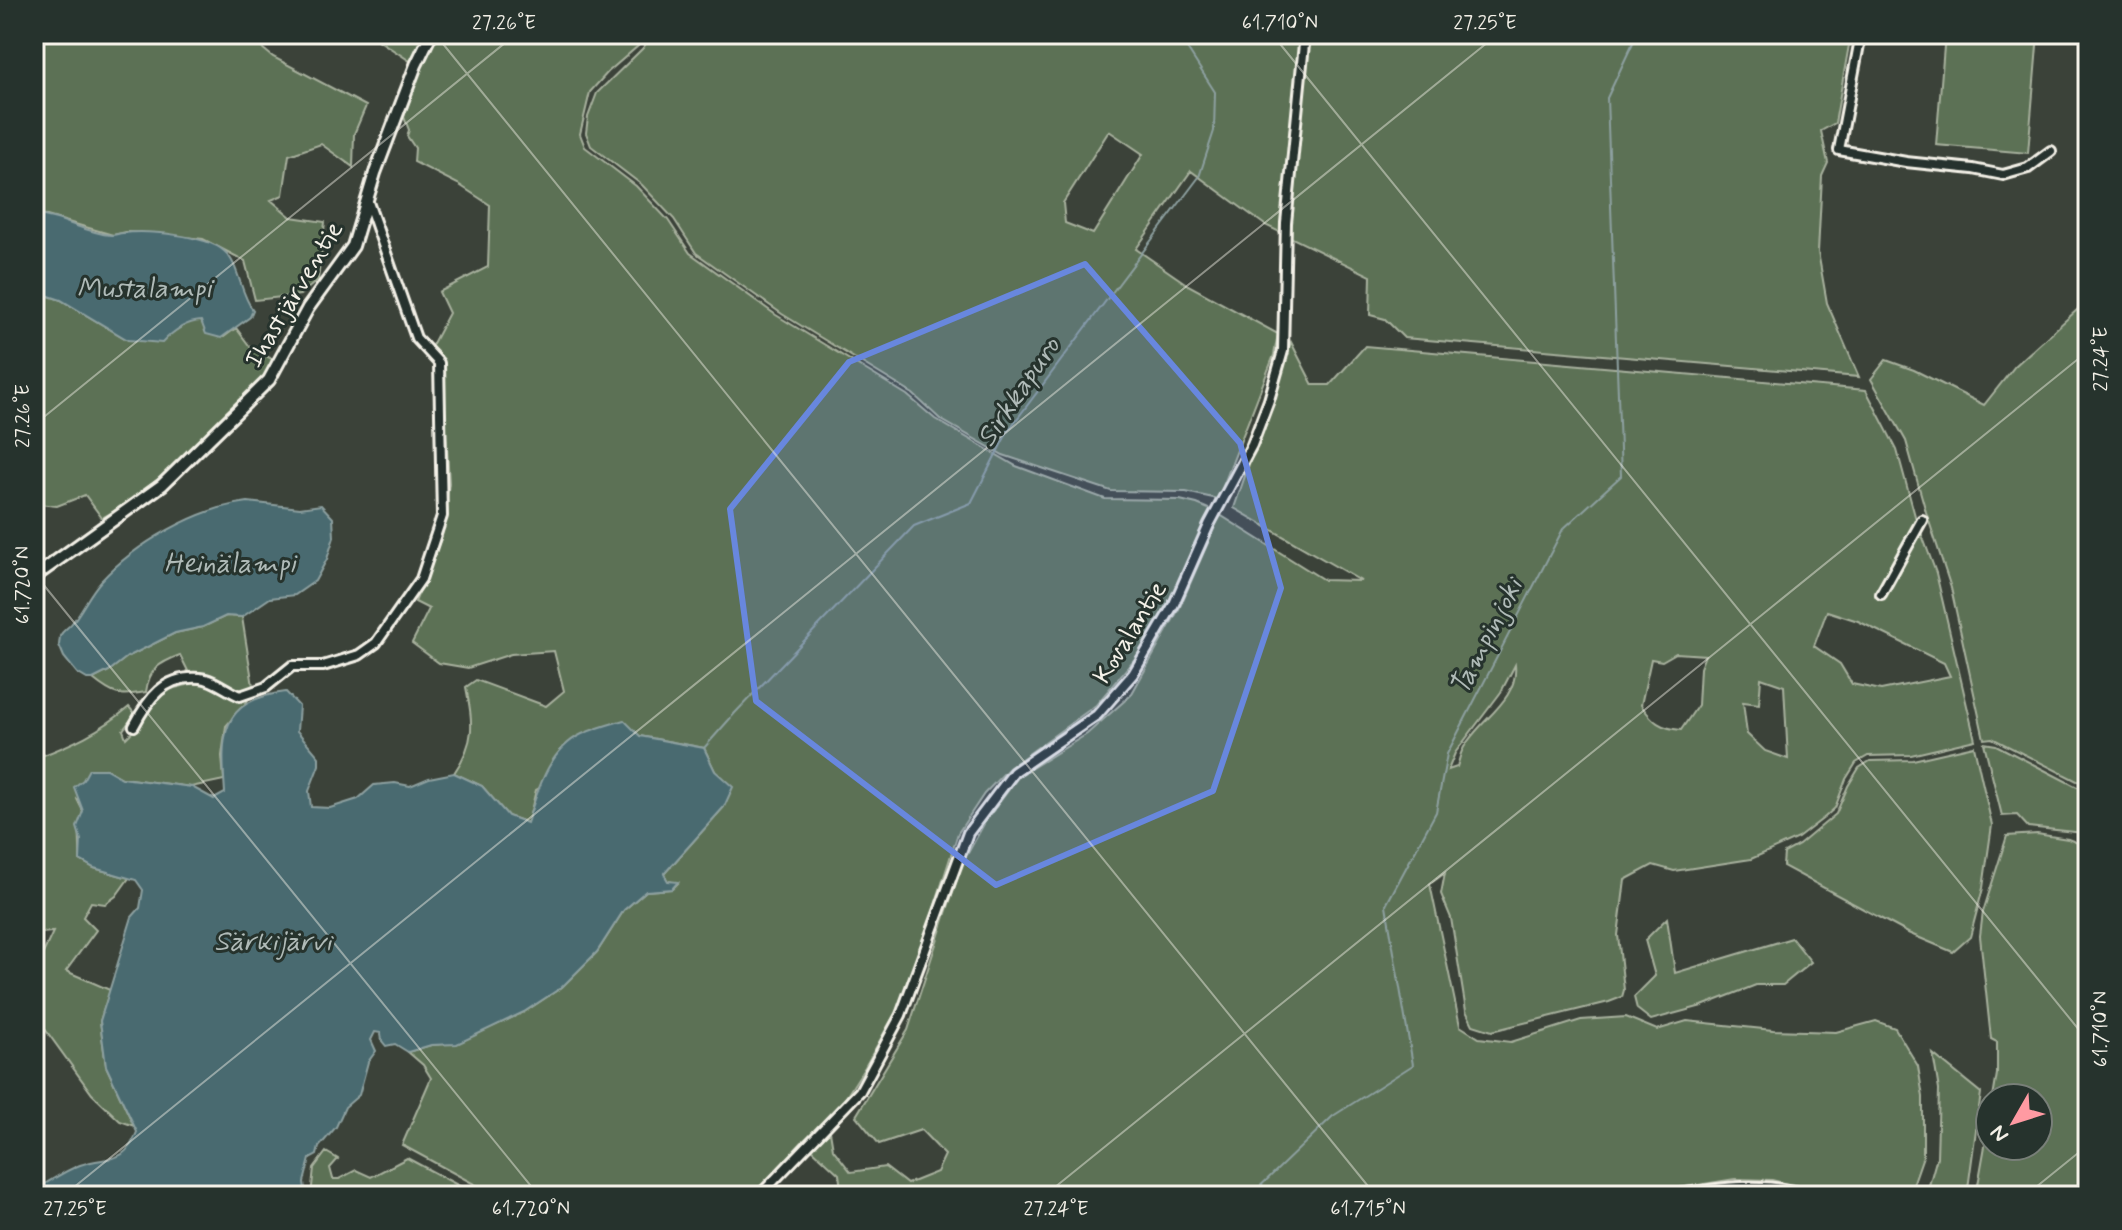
<svg xmlns="http://www.w3.org/2000/svg" width="2122" height="1230" font-family="Mynerve,sans-serif">
<style>
.green{fill:#5c7155;stroke:#a8b19e;stroke-width:2;fill-rule:evenodd}
.water{fill:#496a70;stroke:#8da0a0;stroke-width:2}
.lines{fill:none;stroke-linecap:round;stroke-linejoin:round}
.stream{stroke:#8da0a0;stroke-width:2}
.minor-casing{stroke:#f4f1e8;stroke-width:14}
.tertiary-casing{stroke:#f4f1e8;stroke-width:16}
.minor{stroke:#26332d;stroke-width:8}
.tertiary{stroke:#26332d;stroke-width:10}
.marked{fill:#6887de;fill-opacity:0.2;stroke:#6887de;stroke-width:6;stroke-linejoin:round}
.ticks{fill:none;stroke:#f4f1e8;stroke-width:2;stroke-opacity:0.45}
.labels{text-anchor:middle;stroke-width:6;stroke-linejoin:round;paint-order:stroke}
.street-label{font-size:26px;fill:#f4f1e8;stroke:#26332d}
.water-label{font-size:28px;font-style:italic;fill:#b0bbb8;stroke:#26332d}
.neatline{fill:none;stroke:#f4f1e8;stroke-width:3}
.ticks-label{font-size:20px;text-anchor:middle;fill:#f4f1e8}
</style>
<rect width="100%" height="100%" fill="#3b4239"/>
<filter id="ink" filterUnits="userSpaceOnUse"><feTurbulence type="fractalNoise" baseFrequency=".0125" numOctaves="2"/><feDisplacementMap in="SourceGraphic" scale="16" xChannelSelector="R" yChannelSelector="G"/><feConvolveMatrix kernelMatrix="1 2 1 2 8 2 1 2 1" color-interpolation-filters="sRGB"/></filter>
<g filter="url(#ink)">
<!-- green -->
<path class="green" d="M34,34H245L273,57L366,106L354,134L353,167L321,144L289,155L283,195L271,200L291,217L325,222L318,280L300,295L255,300L245,261L203,239L145,233L126,232L113,235L47,216L34,215Z
M369,34H431L416,65Z
M438,34H645L638,46L608,72L590,92L580,134L585,147L636,186L668,220L690,253L776,315L907,395L935,419L1016,466L1105,499L1180,500L1197,504L1211,510L1173,596L1138,655L1096,705L1009,768L984,794L958,833L929,924L898,1008L865,1067L839,1108L802,1142L752,1196H496L402,1145L431,1078L423,1065L408,1052L431,1045L457,1043L524,1012L562,987L597,952L624,910L646,891L672,889L678,883L668,881L663,875L724,807L715,771L704,748L640,736L536,790L528,823L508,816L482,786L454,773C476,741 473,723 466,687L476,680L546,706L564,691L554,651L511,654L468,668L439,663L412,643L429,609L415,602L442,536L449,483L442,361L430,349L449,313L439,292L488,267L490,205L458,184L414,162L415,148L407,136L409,130L404,117L413,91V80Z
M652,34H1851L1835,123L1821,131L1828,163L1822,176L1818,252L1827,303L1859,377L1404,338L1385,319L1370,315L1371,276L1265,225L1191,171L1136,249L1188,285L1278,334L1274,355L1218,499L1186,492L1111,491L1003,455L940,419L913,394L782,314L696,253L674,219L642,185L591,146L586,133L588,117L597,93L643,48ZM1109,131L1143,154L1093,234L1065,223L1063,203Z
M1945,34H2038L2028,153L1936,145Z
M34,291L61,300L128,340L170,334L190,321H202L206,333L224,337L236,328L251,348L272,359L265,377L169,470L126,505L102,518L85,495L57,506L38,504L34,519Z
M2088,300V782L2077,781L1992,738L1984,739L1951,588L1926,512L1906,441L1871,379L1886,360L1914,370L1984,405L2015,366Z
M1291,342L1313,385H1330L1365,346L1866,390L1897,450L1915,516L1936,573L1975,740L1911,755L1868,756L1856,763L1846,779L1835,808L1825,817L1798,838L1751,859L1674,871L1653,865L1625,880L1618,935L1624,990L1622,997L1609,1002L1492,1031L1473,1025L1466,1011L1451,918L1441,894L1445,873L1430,884L1460,1026L1479,1038L1511,1042L1581,1020L1626,1017L1657,1030L1687,1021L1773,1030L1836,1032L1876,1021L1895,1028L1918,1066L1923,1097V1156L1909,1196H1832L1772,1180L1735,1179L1630,1196H842L839,1174L812,1149L830,1131L833,1149L851,1172L885,1167L907,1184L937,1172L945,1155L921,1130L879,1144L856,1116L908,1030L962,864L985,822L1019,776L1087,734L1131,695L1179,609L1220,515L1324,580L1361,581L1234,508ZM1827,611L1858,621L1944,663L1950,676L1881,690L1852,684L1840,664L1814,646ZM1676,653L1705,655L1700,668L1698,705L1681,730C1660,728 1653,722 1641,705L1651,659L1662,661ZM1515,665C1519,701 1478,720 1463,749C1460,754 1459,761 1457,767L1448,770L1455,753L1501,692ZM1761,678L1784,686L1788,759L1765,751L1747,734L1743,702L1759,704Z
M226,616L242,617L253,686L247,702L226,726L222,756L224,780L191,787L122,778L106,769L77,799L83,811C77,828 81,842 80,860L94,868L129,878L116,896L105,904L91,902L83,917L96,930L66,971L110,990L100,1021L106,1066L134,1126L120,1121L92,1094L37,1018L34,1011V973L53,932L40,933L34,942V757L36,758C73,744 99,732 129,707L135,714L123,730L126,738C142,724 139,713 151,700C159,690 175,688 187,685L189,673L180,655C159,663 149,669 146,692C119,697 114,696 93,679L109,671L127,657L175,633L203,627Z
M1984,743L1996,745L2077,787H2088V836L2084,833L2028,827L2017,815L2002,816Z
M1974,746L1992,825L1983,888L1970,937L1953,952L1908,933L1783,866L1784,853L1799,845L1836,814L1848,786L1859,768L1870,761L1913,760Z
M2037,834L2068,839L2088,847V1196H1976L1990,1118V1146H2038V1098H1993L1997,1074V1042L1991,1039L1980,936L1983,912L2007,836Z
M1667,918L1675,973L1792,938L1811,962L1783,985H1756L1702,1006L1651,1020L1637,1009L1634,997L1655,976L1645,940Z
M1933,1054L1981,1093L1967,1196H1926L1937,1157L1939,1090Z
M326,1152L338,1159L330,1168L333,1179H339L356,1170L371,1177L407,1158L478,1196H311L314,1168Z"/>
<!-- water -->
<path class="water" d="M34,215C61,216 85,233 111,235C117,235 118,233 123,233C147,230 206,235 224,251C239,263 240,294 253,310L250,317L221,338L206,334L201,321C185,322 173,331 162,343L128,340L61,300L34,291Z
M248,502L300,508L321,505L333,518L334,537L327,559L315,581L295,595L270,598L242,617L226,616L203,627L175,633L127,657L109,671L93,679H87L77,673L64,657L59,645L60,636C63,630 68,628 72,623C83,610 89,594 101,581C135,544 197,508 248,502Z
M286,692L299,706L297,731L319,757V765L309,791L311,807L330,808L358,799L374,785L395,783L410,786L429,778L454,773L482,786L508,816L527,823C538,790 548,750 582,734C595,728 610,724 624,720L640,736L704,748L715,771L733,787L724,807L664,874L668,881L678,882L672,889L646,891L624,910L597,952L562,987L524,1012L457,1044L431,1045L408,1052L395,1044L386,1046L382,1041L381,1033L375,1032L371,1040L376,1051L368,1062L359,1095L345,1107L336,1127L319,1147L317,1155L310,1159L304,1182L306,1196H34V1190C49,1182 64,1171 80,1165C109,1155 124,1166 137,1132L106,1066L100,1021L132,917L140,908L143,890L136,880L94,868L80,860L81,840L77,827L83,811L74,787L83,780L89,769H106L122,778L192,787L214,799L225,793C221,736 219,700 286,692Z"/>
<g class="lines">
<!-- stream -->
<path class="stream" d="M704,748L735,713L914,526L971,503L1008,431L1199,177L1214,131L1215,92L1179,36L1174,34
M1250,1196L1333,1116L1413,1065L1386,905L1436,812L1447,754L1563,529L1621,476L1607,98L1637,34"/>
<defs>
<path id="minor" d="M1861,34L1839,150L1906,162L1973,169L2003,175L2028,168L2051,151
M1881,594L1922,520
M134,726C148,699 164,675 200,678C214,679 227,691 240,696L266,687L292,666H323L359,655L376,643L421,579L442,516L439,363L416,338L368,202
M759,1196L860,1091L901,1015L968,833L1014,772L1097,715L1133,674L1174,604L1209,525L1252,445L1269,400L1283,351L1286,223L1305,34
M1666,1196C1717,1188 1763,1180 1813,1196"/>
<path id="tertiary" d="M34,577L162,485L269,380L308,308L353,246L375,173L416,65L431,34"/>
</defs>
<!-- minor casing -->
<use href="#minor" class="minor-casing"/>
<!-- tertiary casing -->
<use href="#tertiary" class="tertiary-casing"/>
<!-- minor -->
<use href="#minor" class="minor"/>
<!-- tertiary -->
<use href="#tertiary" class="tertiary"/>
</g>
</g>
<!-- marked area -->
<path class="marked" d="M1085,264L1240,443L1281,588L1213,791L996,885L756,701L730,509L849,362Z"/>
<!-- ticks -->
<path class="ticks" d="M435,34L1376,1196M1272,34L2088,1041M34,425L516,34M34,573L539,1196M63,1196L1498,34M1044,1196L2088,351M2025,1196L2088,1145"/>
<g class="labels">
<!-- street labels -->
<g class="street-label">
<text transform="translate(293 294) rotate(-59)" y="9">Ihastjärventie</text>
<text transform="translate(1129 632) rotate(-58)" y="9">Kovalantie</text>
</g>
<!-- water labels -->
<g class="water-label">
<text x="144" y="297">Mustalampi</text>
<text transform="translate(1017 391) rotate(-56)" y="10">Sirkkapuro</text>
<text x="230" y="572">Heinälampi</text>
<text transform="translate(1485 636) rotate(-63)" y="10">Tampinjoki</text>
<text x="273" y="950">Särkijärvi</text>
</g>
</g>
<!-- margin -->
<rect width="2122" height="1230" fill="none" stroke="#26332d" stroke-width="88"/>
<!-- north arrow -->
<g transform="translate(2014 1122) rotate(231)"><circle r="38" fill="#26332d" stroke="#787f78" stroke-width="2"/>
<path d="M0-6L14 30L0 20L-14 30Z" fill="#ff9aa2"/>
<text y="-12" font-size="22" font-weight="bold" text-anchor="middle" fill="#f4f1e8">N</text>
</g>
<rect x="44" y="44" width="2034" height="1142" class="neatline"/>
<g class="ticks-label">
<text x="504" y="29">27.26°E</text>
<text x="1280" y="29">61.710°N</text>
<text x="1485" y="29">27.25°E</text>
<text transform="translate(2100 359) rotate(-90)" y="7">27.24°E</text>
<text transform="translate(22 416) rotate(-90)" y="7">27.26°E</text>
<text transform="translate(22 585) rotate(-90)" y="7">61.720°N</text>
<text transform="translate(2100 1029) rotate(-90)" y="7">61.710°N</text>
<text x="75" y="1215">27.25°E</text>
<text x="531" y="1215">61.720°N</text>
<text x="1056" y="1215">27.24°E</text>
<text x="1368" y="1215">61.715°N</text>
</g>
</svg>
